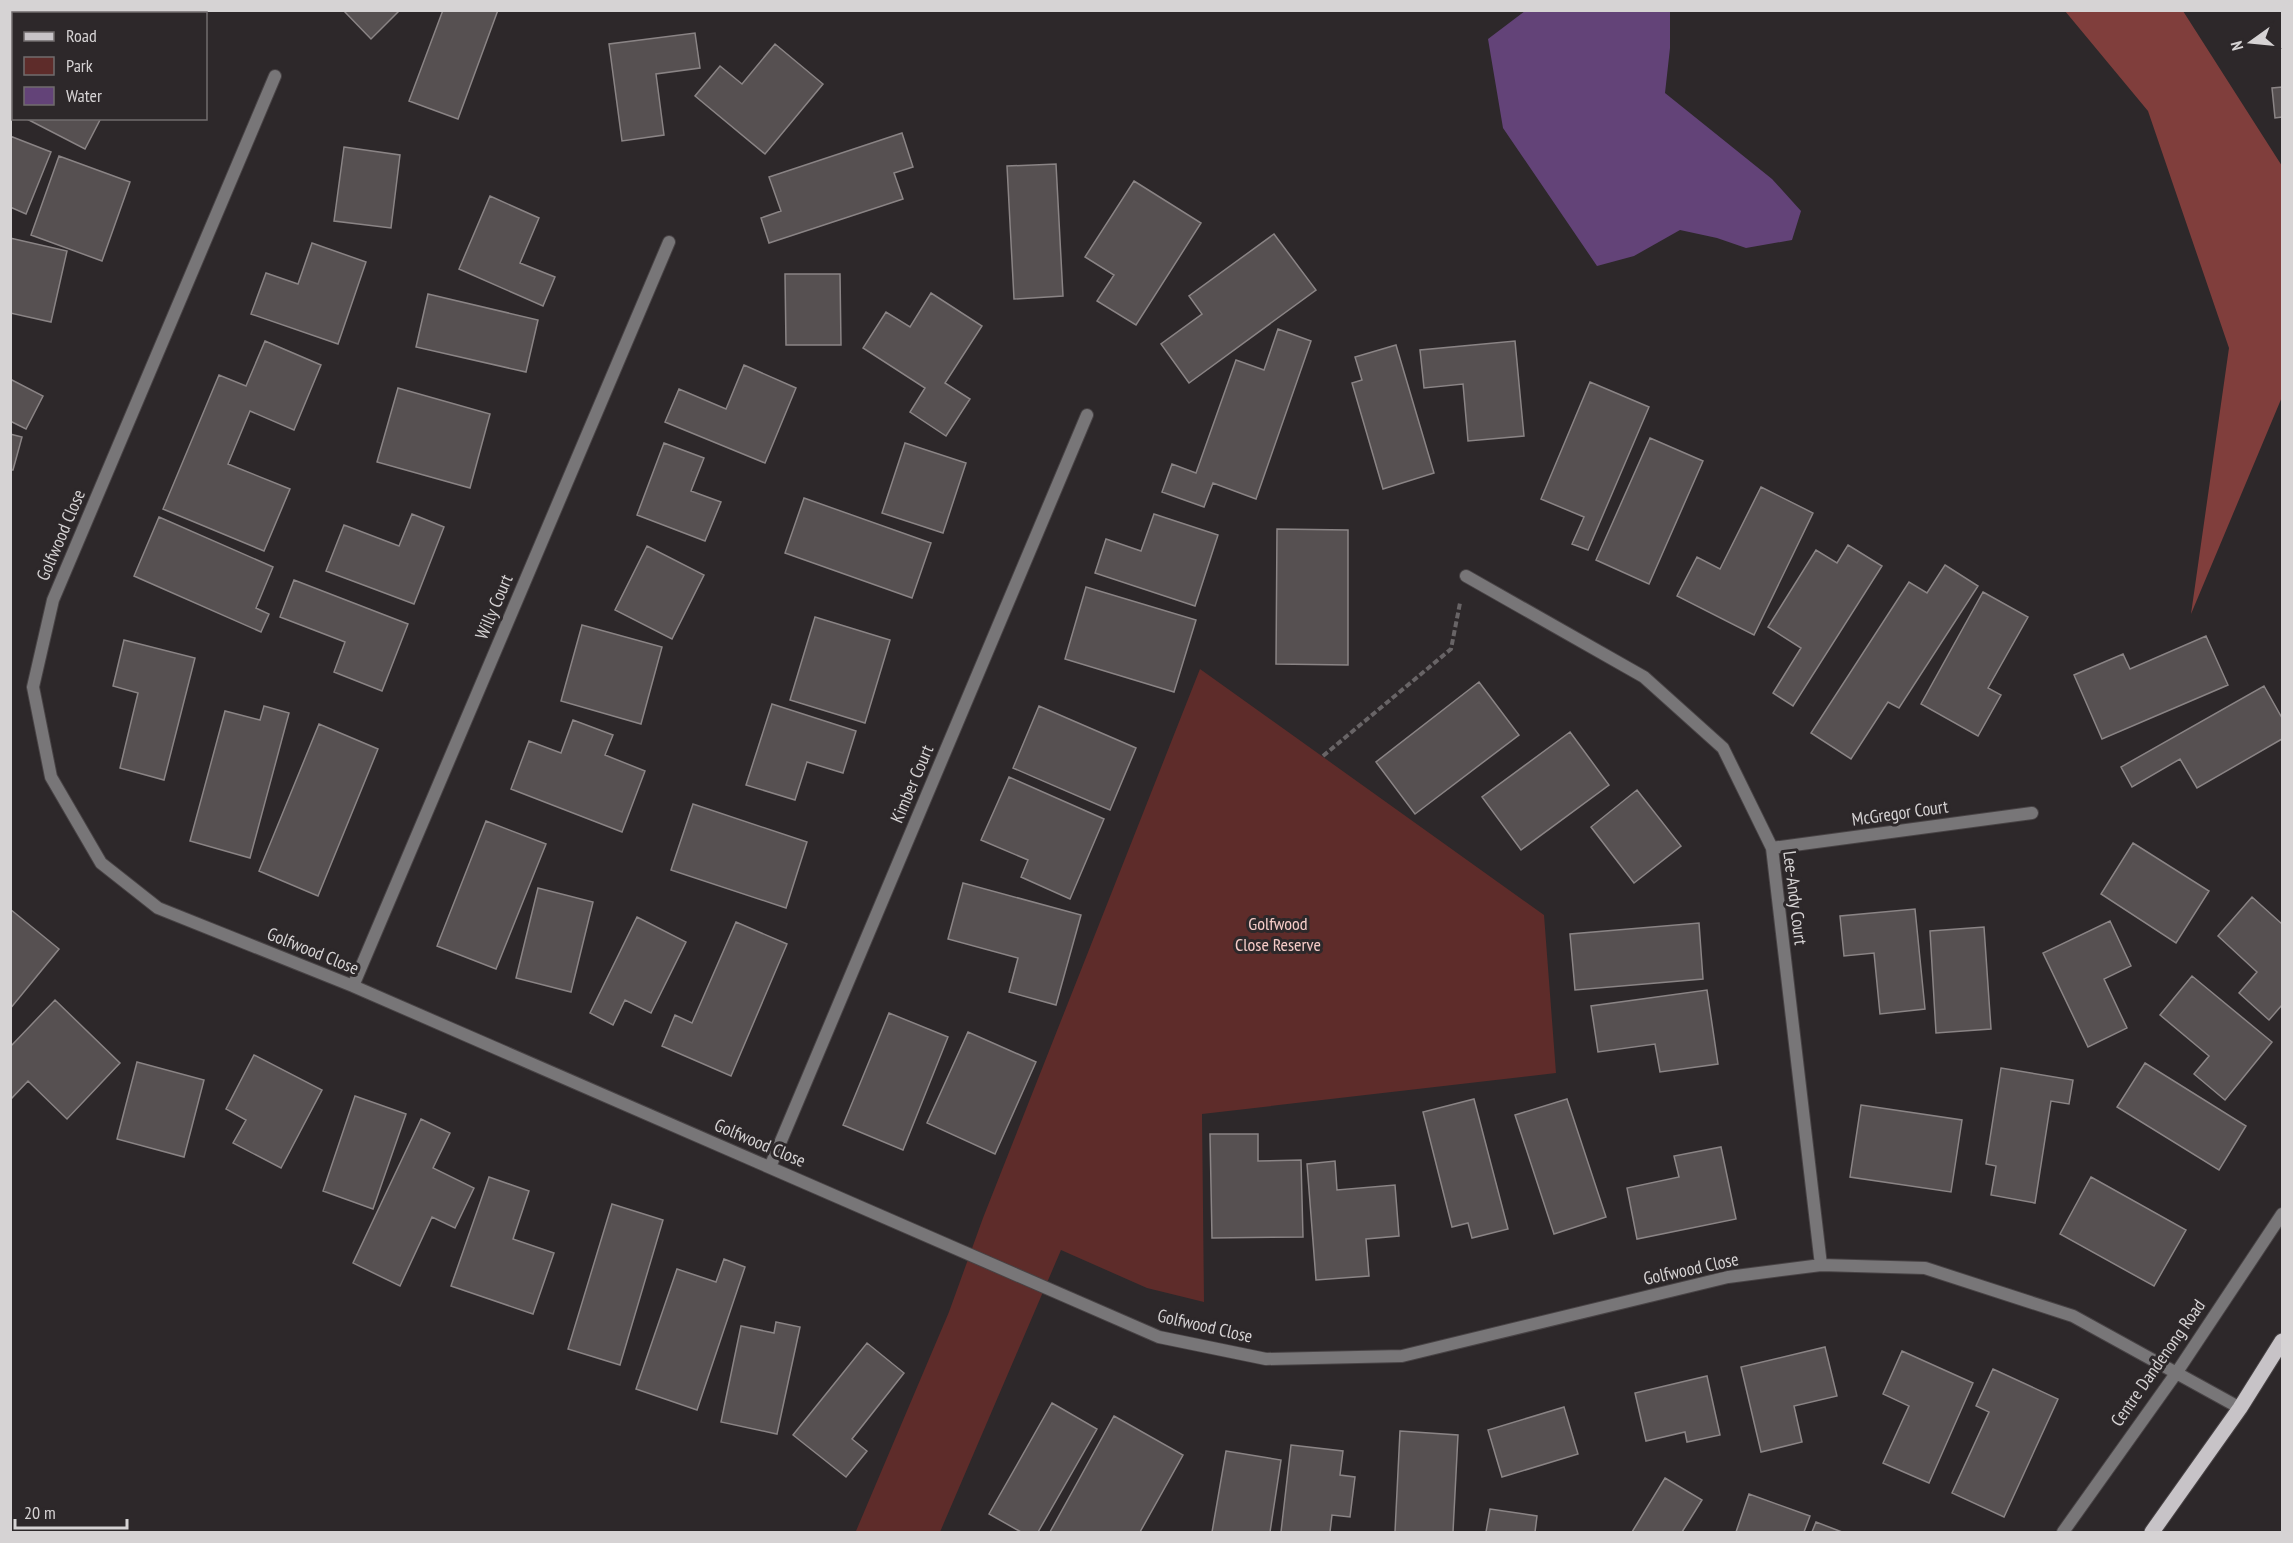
<svg xmlns="http://www.w3.org/2000/svg" width="2293" height="1543" font-family="'PT Sans Narrow',sans-serif">
<style>
.green{fill:#5e2c2a}
.forest{fill:#803e3c}
.water{fill:#634378}
.building{fill:#565051;stroke:#8a8485;stroke-width:1.5}
.lines{fill:none;stroke-linecap:round;stroke-linejoin:round}
.street-casing{stroke:#484345;stroke-width:14}
.primary-casing{stroke:#484345;stroke-width:17}
.path{stroke:#686466;stroke-width:4;stroke-dasharray:6 3;stroke-linecap:butt}
.street{stroke:#787678;stroke-width:12}
.primary{stroke:#c7c3c7;stroke-width:15}
.labels{text-anchor:middle;stroke-width:6;stroke-linejoin:round;paint-order:stroke}
.street-label{font-size:18px;fill:#d6d3d4;stroke:#2d282a}
.park-label{font-size:18px;fill:#f6ccc8;stroke:#2d282a}
</style>
<rect width="100%" height="100%" fill="#2d282a"/>
<!-- green -->
<path class="green" d="M1200,669L1544,915L1556,1073L1202,1114L1204,1302L1147,1288L1061,1250L940,1532H860L856,1531L949,1312L983,1218Z"/>
<!-- forest -->
<path class="forest" d="M2065,11H2183L2282,166V397L2191,614L2229,348L2148,111Z"/>
<!-- water -->
<path class="water" d="M1525,11H1670V48L1665,93L1772,179L1801,211L1792,240L1746,248L1717,238L1680,230L1634,256L1597,266L1503,128L1488,39Z"/>
<!-- building -->
<path class="building" d="M81,10H127L125,14H79Z
M343,10H400L371,39Z
M443,10H498L458,119L409,101Z
M695,33L700,68L656,74L664,135L622,141L609,44Z
M775,44L823,84L765,154L695,96L720,66L742,84Z
M2282,87V117L2275,118L2272,88Z
M25,118H101L85,149Z
M902,133L913,167L894,173L903,199L769,243L761,218L781,211L769,177Z
M10,136L51,152L26,214L10,207Z
M344,147L400,155L391,228L334,221Z
M59,156L130,182L102,261L31,235Z
M1056,164L1063,296L1014,299L1007,166Z
M1134,181L1201,223L1136,325L1097,301L1114,275L1085,257Z
M490,196L539,218L520,263L555,277L543,306L459,269Z
M1274,234L1316,290L1189,383L1161,344L1202,314L1189,296Z
M10,238L67,251L51,322L10,313Z
M312,243L366,262L338,344L251,314L266,273L298,284Z
M785,274H840L841,345H786Z
M931,293L982,326L945,383L970,399L946,436L910,412L925,388L863,348L886,312L910,327Z
M428,294L538,320L526,372L416,347Z
M1278,329L1311,341L1256,499L1213,483L1204,507L1162,492L1172,464L1196,473L1236,360L1264,370Z
M265,341L321,365L294,430L250,411L228,464L290,489L264,551L163,509L219,375L246,386Z
M1515,341L1524,436L1468,441L1463,384L1424,388L1420,350Z
M1396,345L1434,473L1383,489L1352,383L1362,380L1355,357Z
M744,365L796,388L765,463L665,422L679,389L726,409Z
M10,379L43,396L26,429L10,421Z
M1590,382L1649,407L1588,550L1572,544L1584,517L1541,499Z
M398,388L490,414L470,488L377,462Z
M10,434L22,437L13,470H10Z
M1650,438L1703,461L1649,584L1596,560Z
M664,443L704,458L691,491L721,502L705,541L637,515Z
M905,443L966,463L943,533L882,513Z
M1761,487L1813,513L1754,635L1677,596L1697,557L1720,569Z
M804,498L931,543L912,598L785,553Z
M412,514L444,527L414,604L326,571L344,525L399,546Z
M1154,514L1218,535L1195,606L1095,573L1106,539L1141,551Z
M159,517L273,567L256,608L269,614L261,632L134,576Z
M1277,529L1348,530V665L1276,664Z
M1848,545L1882,566L1793,706L1773,693L1801,648L1768,627L1816,550L1837,563Z
M647,546L704,575L672,639L615,610Z
M1945,565L1978,586L1899,708L1888,702L1851,759L1811,733L1909,582L1927,593Z
M294,580L408,624L382,691L334,672L345,642L280,617Z
M1086,587L1196,620L1174,692L1065,659Z
M1983,592L2028,617L1988,688L2001,695L1978,736L1921,704Z
M815,617L890,640L865,723L790,700Z
M582,625L662,647L641,724L561,701Z
M2206,636L2228,685L2102,739L2074,675L2123,654L2130,669Z
M124,640L195,658L164,780L120,768L138,693L113,686Z
M1479,682L1519,735L1415,814L1376,762Z
M2264,686L2282,718V739L2197,788L2180,759L2132,787L2121,767Z
M772,704L856,731L843,773L807,762L795,800L746,785Z
M264,706L289,713L250,858L190,841L225,711L260,720Z
M1039,706L1136,748L1110,810L1013,768Z
M573,720L613,735L605,755L645,771L622,832L511,789L529,741L561,753Z
M319,724L378,749L318,896L259,871Z
M1570,732L1609,785L1521,850L1482,797Z
M1009,777L1104,819L1070,899L1021,877L1028,860L981,840Z
M1637,790L1681,846L1634,883L1591,827Z
M693,804L807,842L786,908L671,870Z
M486,821L546,844L496,969L437,946Z
M2133,843L2209,891L2176,943L2101,894Z
M963,883L1081,915L1056,1005L1009,992L1018,958L948,939Z
M538,888L593,902L571,992L516,978Z
M2252,897L2282,924V1005L2269,1020L2239,993L2257,972L2218,936Z
M10,909L59,949L10,1009Z
M1915,909L1925,1009L1880,1014L1874,953L1844,956L1840,916Z
M637,917L686,942L651,1013L625,1000L613,1025L590,1013Z
M2110,921L2131,966L2104,979L2127,1028L2088,1047L2043,953Z
M736,922L787,944L731,1076L662,1046L675,1015L692,1023Z
M1699,923L1703,979L1575,990L1570,934Z
M1984,927L1991,1029L1936,1033L1930,931Z
M2192,976L2272,1042L2225,1100L2194,1074L2209,1056L2160,1015Z
M1707,990L1718,1064L1660,1072L1655,1044L1598,1052L1591,1006Z
M55,1000L120,1063L67,1119L28,1081L10,1100V1047Z
M889,1013L948,1037L903,1150L843,1125Z
M968,1032L1036,1062L995,1154L927,1123Z
M254,1055L322,1090L281,1168L233,1143L246,1120L226,1109Z
M137,1062L204,1080L184,1157L117,1139Z
M2145,1063L2246,1126L2219,1170L2117,1107Z
M2001,1068L2073,1080L2069,1104L2051,1101L2035,1203L1991,1195L1996,1166L1986,1164Z
M355,1096L406,1114L373,1209L323,1191Z
M1474,1099L1508,1229L1472,1238L1468,1223L1452,1227L1423,1112Z
M1567,1099L1606,1217L1554,1234L1515,1115Z
M1861,1105L1962,1120L1951,1192L1850,1177Z
M421,1119L450,1133L433,1168L474,1188L455,1228L432,1217L400,1286L353,1263Z
M1210,1134H1258V1161L1301,1160L1303,1237L1212,1238Z
M1721,1147L1736,1219L1637,1239L1627,1188L1679,1177L1674,1156Z
M1335,1161L1337,1190L1395,1185L1399,1236L1366,1239L1369,1276L1316,1280L1307,1164Z
M489,1177L529,1191L513,1239L554,1253L533,1314L451,1286Z
M2091,1177L2186,1230L2154,1286L2060,1234Z
M612,1204L663,1220L620,1365L568,1349Z
M724,1259L745,1267L697,1410L636,1389L677,1269L716,1282Z
M776,1322L800,1327L777,1434L721,1422L741,1326L774,1333Z
M867,1343L904,1373L852,1439L867,1451L846,1477L793,1435Z
M1825,1347L1837,1396L1794,1406L1802,1442L1761,1452L1741,1367Z
M1902,1351L1973,1383L1929,1483L1883,1463L1909,1406L1883,1394Z
M1993,1369L2058,1399L2004,1517L1952,1493L1989,1412L1976,1406Z
M1707,1376L1720,1435L1687,1442L1685,1432L1646,1441L1635,1393Z
M1052,1403L1097,1429L1038,1532H1021L989,1514Z
M1564,1407L1578,1454L1502,1477L1488,1430Z
M1114,1416L1183,1455L1140,1532H1050Z
M1400,1431L1458,1435L1453,1532H1395Z
M1291,1445L1343,1451L1340,1475L1355,1477L1350,1517L1332,1515L1330,1532H1281Z
M1226,1451L1281,1460L1270,1532H1212Z
M1665,1478L1702,1500L1682,1532H1632Z
M1749,1494L1810,1516L1804,1532H1736Z
M1490,1509L1537,1516L1535,1532H1486Z
M1816,1522L1842,1532H1812Z"/>
<g class="lines">
<defs>
<path id="street" d="M275,76L53,600L33,687L51,777L101,863L158,908L353,986L1159,1337L1266,1359L1402,1356L1728,1277L1821,1265L1925,1268L2073,1316L2240,1408
M1466,576L1644,677L1723,748L1772,848L1821,1265
M1772,848L2032,813
M353,986L669,242
M770,1167L1087,415
M2063,1532L2177,1372L2282,1214"/>
<path id="primary" d="M2152,1532L2240,1408L2282,1341"/>
</defs>
<!-- street casing -->
<use href="#street" class="street-casing"/>
<!-- primary casing -->
<use href="#primary" class="primary-casing"/>
<!-- path -->
<path class="path" d="M1323,756L1451,649L1460,603"/>
<!-- street -->
<use href="#street" class="street"/>
<!-- primary -->
<use href="#primary" class="primary"/>
</g>
<g class="labels">
<!-- street labels -->
<g class="street-label">
<text transform="translate(61 535) rotate(-67)" y="6">Golfwood Close</text>
<text transform="translate(494 607) rotate(-67)" y="6">Willy Court</text>
<text transform="translate(912 784) rotate(-67)" y="6">Kimber Court</text>
<text transform="translate(1900 813) rotate(-8)" y="6">McGregor Court</text>
<text transform="translate(1795 898) rotate(83)" y="6">Lee-Andy Court</text>
<text transform="translate(313 951) rotate(22)" y="6">Golfwood Close</text>
<text transform="translate(760 1143) rotate(23)" y="6">Golfwood Close</text>
<text transform="translate(1691 1269) rotate(-12)" y="6">Golfwood Close</text>
<text transform="translate(1205 1326) rotate(13)" y="6">Golfwood Close</text>
<text transform="translate(2158 1363) rotate(-55)" y="6">Centre Dandenong Road</text>
</g>
<!-- park labels -->
<g class="park-label">
<text x="1278" y="930">Golfwood<tspan x="1278" dy="21">Close Reserve</tspan></text>
</g>
</g>
<!-- border -->
<rect width="2293" height="1543" fill="none" stroke="#d6d3d4" stroke-width="24"/>
<!-- legend -->
<rect x="12" y="12" width="195" height="108" fill="#2d282a" stroke="#716c6e" stroke-width="1.5"/>
<rect x="24" y="32" width="30" height="9" fill="#c7c3c7" stroke="#716c6e" stroke-width="1.5"/>
<text x="66" y="42" font-size="18" fill="#d6d3d4">Road</text>
<rect x="24" y="57" width="30" height="18" fill="#5e2c2a" stroke="#716c6e" stroke-width="1.5"/>
<text x="66" y="72" font-size="18" fill="#d6d3d4">Park</text>
<rect x="24" y="87" width="30" height="18" fill="#634378" stroke="#716c6e" stroke-width="1.5"/>
<text x="66" y="102" font-size="18" fill="#d6d3d4">Water</text>
<!-- north arrow -->
<g transform="translate(2251 42) rotate(255)" stroke="#2d282a" stroke-width="4.5" paint-order="stroke">
<path d="M0-4.5L10 22L0 15L-10 22Z" fill="#d6d3d4"/>
<text y="-9" font-size="16" font-weight="bold" text-anchor="middle" fill="#d6d3d4">N</text>
</g>
<!-- scale -->
<path d="M15 1519v9h112v-9" fill="none" stroke="#d6d3d4" stroke-width="3"/>
<text x="24" y="1519" font-size="18" fill="#d6d3d4" stroke="#2d282a" stroke-width="4.5" paint-order="stroke">20 m</text>
</svg>
